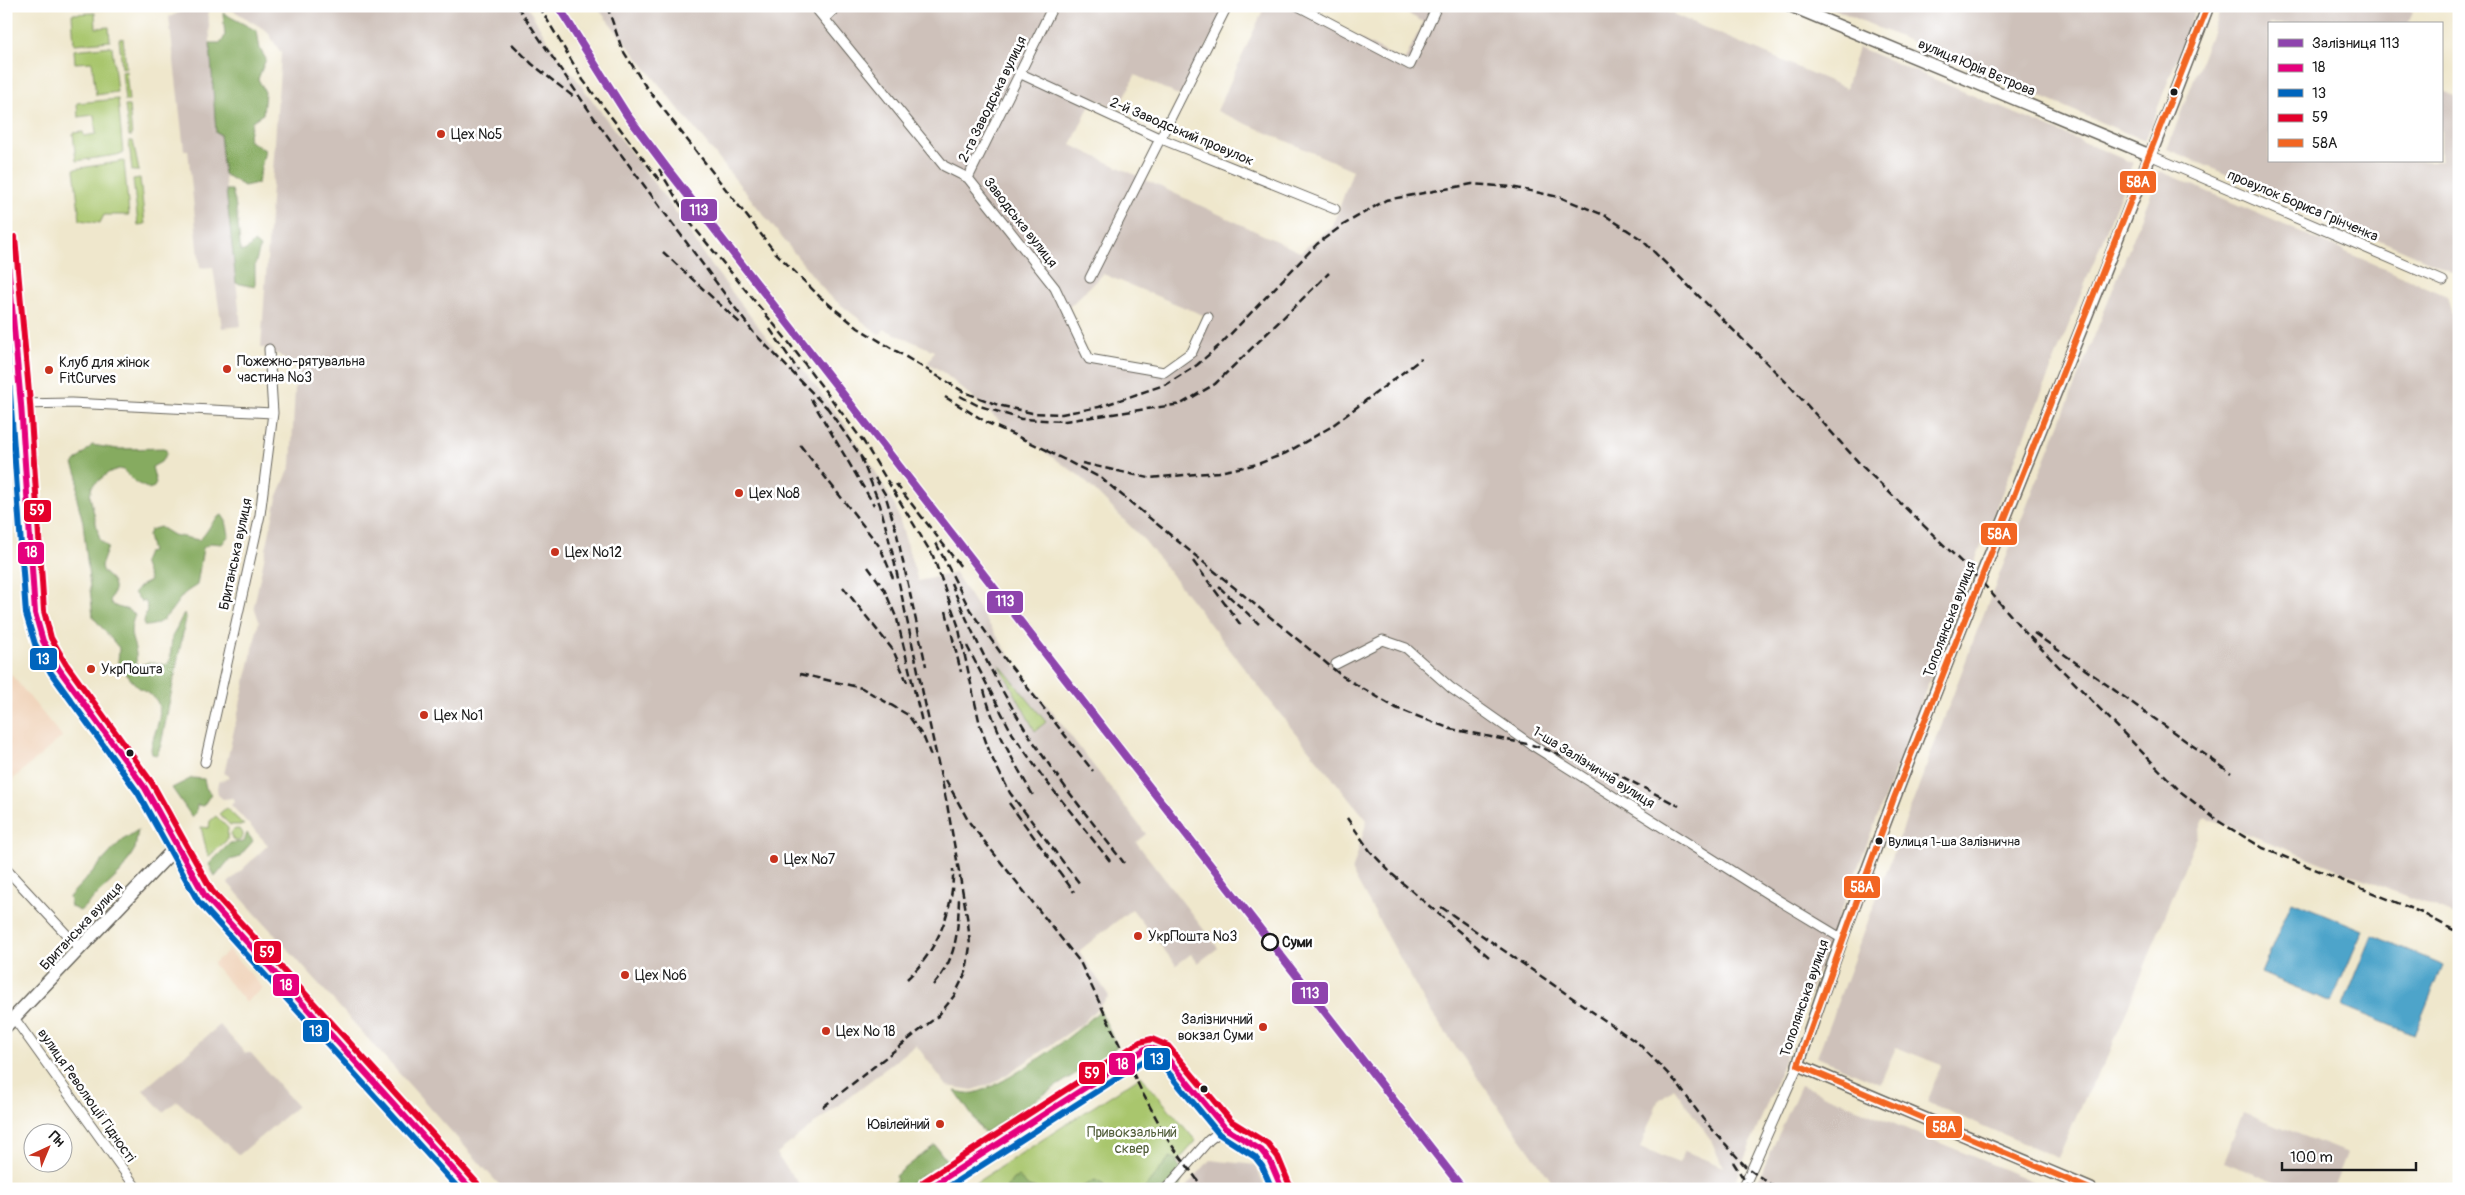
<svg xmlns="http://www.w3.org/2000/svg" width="2465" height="1195" font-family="Pangolin,sans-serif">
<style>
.built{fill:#f1d5bd}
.industrial{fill:#cec1ba;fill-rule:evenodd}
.green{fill:#a9c66d;stroke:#627144}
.forest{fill:#86ab60;stroke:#51643e}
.water{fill:#4ea4ca;stroke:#356073}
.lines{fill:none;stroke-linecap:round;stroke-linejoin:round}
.minor-casing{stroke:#66635a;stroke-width:11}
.tertiary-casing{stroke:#66635a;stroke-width:14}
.secondary-casing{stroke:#66635a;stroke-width:15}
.primary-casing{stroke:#66635a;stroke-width:16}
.minor{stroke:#fff;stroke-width:9}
.tertiary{stroke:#fff;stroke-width:11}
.secondary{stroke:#fff;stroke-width:12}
.primary{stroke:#fff;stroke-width:14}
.rail{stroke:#1c1c1c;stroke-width:2.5;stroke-dasharray:8 4;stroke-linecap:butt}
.bus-1-casing{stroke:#fff;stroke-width:10}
.bus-2-casing{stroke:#fff;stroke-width:10}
.bus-3-casing{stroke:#fff;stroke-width:10}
.bus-4-casing{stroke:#fff;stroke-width:10}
.bus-1{stroke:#e5007d;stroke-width:6}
.bus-2{stroke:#0065bd;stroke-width:6}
.bus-3{stroke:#e4002b;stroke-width:6}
.bus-4{stroke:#f26522;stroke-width:6}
.rail-1-casing{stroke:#fff;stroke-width:11}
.rail-1{stroke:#8e44ad;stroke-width:8}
.bus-dot{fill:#1c1c1c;stroke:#fff;stroke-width:2}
.poi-dot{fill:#c8321e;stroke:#fff;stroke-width:2}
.stop-dot{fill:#fff;stroke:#1c1c1c;stroke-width:2.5}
.labels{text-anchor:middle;stroke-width:5;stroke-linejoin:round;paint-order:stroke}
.bus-label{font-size:13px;fill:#1c1c1c;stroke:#fff;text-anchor:start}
.street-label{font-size:14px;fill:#1c1c1c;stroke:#fff}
.poi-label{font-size:14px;fill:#1c1c1c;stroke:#fff;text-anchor:start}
.stop-label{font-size:14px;font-weight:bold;fill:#1c1c1c;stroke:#fff;text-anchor:start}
.park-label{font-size:14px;fill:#54603c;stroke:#fff}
.line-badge{stroke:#fff;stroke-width:2}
.badge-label{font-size:14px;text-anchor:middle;font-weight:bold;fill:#fff}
</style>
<rect width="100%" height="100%" fill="#fff"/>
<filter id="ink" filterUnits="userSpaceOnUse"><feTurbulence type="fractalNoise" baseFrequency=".02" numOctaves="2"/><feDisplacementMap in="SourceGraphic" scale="10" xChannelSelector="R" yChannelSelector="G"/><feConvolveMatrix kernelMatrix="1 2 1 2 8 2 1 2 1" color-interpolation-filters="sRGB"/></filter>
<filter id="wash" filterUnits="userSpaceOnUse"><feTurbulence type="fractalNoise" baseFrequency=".0096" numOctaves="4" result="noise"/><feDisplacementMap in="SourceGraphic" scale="20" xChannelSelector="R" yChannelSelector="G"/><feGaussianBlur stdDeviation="1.12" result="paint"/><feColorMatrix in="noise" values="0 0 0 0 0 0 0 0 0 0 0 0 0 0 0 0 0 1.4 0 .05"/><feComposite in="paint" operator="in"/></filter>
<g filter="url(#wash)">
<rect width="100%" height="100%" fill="#efe7cc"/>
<!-- built -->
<path class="built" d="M6,668L62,737L6,785Z
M229,950L263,988L246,1002L213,964Z"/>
<!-- industrial -->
<path class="industrial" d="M226,6H527L548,41L686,226L705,257L787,364L794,358L842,420L870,462L896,508L918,581L955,573L1016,665L1146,834L1136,842L1218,948L1198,963L1191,954L1176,965L1132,909L1079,951L1109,996L1083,1023L996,1082L973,1090L947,1086L916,1045L776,1154L803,1189H503L228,883L268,845L231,805L234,802L233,798L223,799L218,795L217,787L220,781L229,778L228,775L224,774L259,621L254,606L277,498L291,465L296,368L278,354H275L274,349L261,348L281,53L267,31Z
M596,6H1228L1180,96L1135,75L1119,109L1093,98L1071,145L1300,252L1331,227L1335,220L1353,170L1217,111L1265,6H1298L1404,62L1423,22L1394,6H1654L1846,88L1858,47L2133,163L1984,538L1772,1092L1732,1189H1557L1428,1008L1352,872L1367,820L1288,724L1145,541L1080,476L1001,422L944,373L928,363L934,351L884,329L880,335L828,295ZM1103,274L1208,317L1192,352L1164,372L1089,359L1066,310ZM1674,1088L1711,1140L1723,1167L1685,1151L1679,1163L1640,1148L1658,1101Z
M1827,6H2197L2145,141Z
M2222,6H2407L2413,12L2408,24H2269V161H2441V90L2459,99V274L2167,149Z
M192,7L208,8L216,133L220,134L241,326L222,328L213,267L200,268L188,150H184L169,17Z
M2160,171L2447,296L2459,342V917L2205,817L2108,1057L2084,1098L2058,1158L1927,1102L1941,1065L1896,1047L1880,1084L1817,1057L1977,631Z
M220,1025L245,1053H251L297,1106L239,1155L177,1101L163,1112L143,1090Z
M1801,1085L2051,1189H1754Z
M2243,1112L2347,1153L2333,1189H2292L2224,1162Z
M1210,1160L1256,1165L1265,1189H1184Z"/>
<!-- green -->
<path class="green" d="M95,13L96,28L109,27L110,41L74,44L72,14Z
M123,38L126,67L122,68L119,39Z
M112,46L117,92L96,95L92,62L75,63L74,50Z
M126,71L129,101H125L122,72Z
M118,99L123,154L76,161L73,133L83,132L84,136L96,134L94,115L78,117L77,103Z
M125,106H129L132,136H129Z
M129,141H133L139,171H132Z
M124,161L129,215H104L100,223L80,220L74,169Z
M140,178L145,224L138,225L133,179Z
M999,664L1046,722L1035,731Z
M226,808L244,825H230L219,814Z
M216,816L228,828L227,840L208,857L201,827L209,828L210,821Z
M231 835a6 6 0 1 1 12 0a6 6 0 1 1-12 0Z
M1141,1076L1196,1141L1153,1189H966Z"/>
<!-- forest -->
<path class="forest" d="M223,13L257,31L260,49L266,59L258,79L265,92L263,114L252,121L248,140L265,150L258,183L244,186L224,174L220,134L216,133L210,43H221L225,36Z
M226,190H232C238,210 238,232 241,252L248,249L254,242L260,247L255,265V287L236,283Z
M92,445L118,449L165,448L167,453L161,462L152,467L156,483L154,487L149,489L135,482L123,470L118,469L108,473L92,486L90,496L98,532L100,540L108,547L101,566C102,576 113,576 114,586C115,591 111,596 110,602C118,611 128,606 135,615C125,639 138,642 136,662L139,666L149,662L166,665L170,661L172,637L184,613L186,618L161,745L157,755L152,754L151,749C152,736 162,721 159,707C157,694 142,692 135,684C128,677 123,670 118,662L119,648L93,617L83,522L77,499L78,477L73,464Z
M222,515L226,521L229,535L222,544L211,543L203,548L197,585C193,588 187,591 184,594C172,607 165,627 144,626C143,617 149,613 146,602L141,601L134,593L140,586L150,581L143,562L147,553L152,552L148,536L150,530L160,527L173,535L199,540C209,532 210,521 222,515Z
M192,778L204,779L206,788L211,794L203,806L197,805L196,813L192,817L172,788Z
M138,830L135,849L121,872L80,911L71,907L69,897L121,841Z
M247,833L253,841L238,858L229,860L215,877L209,864L230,843L244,842Z
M1100,1010L1117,1047L984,1133L955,1091C961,1092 968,1094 974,1093C1005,1086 1078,1033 1100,1010Z
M935,1145L946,1160L901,1189H885L897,1180L895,1176Z
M1170,1157L1175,1159L1183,1172L1179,1189H1144Z
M1018,1177L1029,1187L1036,1189H1006L1013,1179Z
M1095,1180L1104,1185V1189H1078Z"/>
<!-- water -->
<path class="water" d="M2292,901L2363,930L2331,1002L2261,973Z
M2372,935L2443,965L2414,1035L2343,1006Z"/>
</g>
<g filter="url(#ink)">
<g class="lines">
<defs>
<path id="minor" d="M814,6L944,166L968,178L1055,288L1089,359L1164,372L1192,352L1208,317
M1298,6L1410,65L1437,6
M825,18L838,6
M1019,73L1159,138L1335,209
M2152,156L2443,281
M968,178L1053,6
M1090,278L1227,6
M21,404L71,403L273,413
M1336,664L1383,640L1406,648L1451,688L1532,745L1768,894L1841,938
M205,762L260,515L273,413L269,349
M6,869L80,949
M14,1018L137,1189
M1166,1189L1209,1140L1225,1128
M1743,1189L1798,1065"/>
<path id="tertiary" d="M1791,6L2152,156
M2091,1189L1798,1065C1919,706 2075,360 2208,6"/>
<path id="secondary" d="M6,1026L177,846
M928,1189L1145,1049L1151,1048L1162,1052L1225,1128L1261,1150L1270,1161L1282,1189"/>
<path id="primary" d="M6,238L21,404L35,613L43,641L59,669L145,788L205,896L471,1189"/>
</defs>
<!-- minor casing -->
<use href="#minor" class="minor-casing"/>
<!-- tertiary casing -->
<use href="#tertiary" class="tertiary-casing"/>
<!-- secondary casing -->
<use href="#secondary" class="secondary-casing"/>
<!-- primary casing -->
<use href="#primary" class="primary-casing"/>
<!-- minor -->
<use href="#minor" class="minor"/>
<!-- tertiary -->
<use href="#tertiary" class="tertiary"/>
<!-- secondary -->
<use href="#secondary" class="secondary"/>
<!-- primary -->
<use href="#primary" class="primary"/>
<!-- rail -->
<path class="rail" d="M517,6L597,122L753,332L830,411
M539,6L583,80L660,181
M607,6L622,49L646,87L774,251L820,297L858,328L964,392L998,405L1032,413L1062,414L1099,407L1167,384L1197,365L1220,345L1317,244L1343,225L1386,200L1472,184L1511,187L1559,197L1606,216L1641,239L1789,385L1861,465L1980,580L2025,632L2181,792L2218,821L2263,848L2422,913L2459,933
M512,44L532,64L575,98
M659,169L692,225L786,339L866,445
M663,252L740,323
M770,329L798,370
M960,396L977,405L1021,419L1065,421L1181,404L1215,384L1329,273
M945,397L988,423L1053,453
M811,399L874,505
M826,406L864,461
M862,439L933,556L958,625L980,725L991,756L1010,793L1080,884
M800,445L880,547L893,578
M1047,451L1101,478L1342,676L1396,708L1451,729L1532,745L1613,772L1679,806
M1082,463L1149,478L1219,472L1258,464L1286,453L1329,428L1421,359
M875,478L885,494L896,530L926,666
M896,484L961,567
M936,543L970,610L1005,659L1093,771
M1193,561L1243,628
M868,567L884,589L897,619L922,722
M951,583C969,626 989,669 1013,709C1045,764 1085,813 1124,863
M843,587L893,650L907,682
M1219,587L1259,624
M946,611L961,672
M2034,633L2231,773
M967,646L1012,733L1042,776L1110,861
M800,674L862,688L908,715L924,738L931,756
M984,690C994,729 1014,762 1034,797
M946,780L969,822L1080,962L1142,1092L1168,1140L1204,1189
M1009,803L1074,892
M1347,818L1370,851L1393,875L1489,957
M1441,907L1639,1044L1676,1082L1703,1119L1746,1167L1777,1189
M907,979C937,951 954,910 953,869
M933,985C957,959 958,931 959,898
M823,1107L938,1016L954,996L966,972L970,946L968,922L947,804L892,551L880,505L860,455
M1733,1162L1750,1189"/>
<defs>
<path id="bus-1" d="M6,241L21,404L35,613L43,641L59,669L145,788L205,896L471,1189
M928,1189L1145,1049L1151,1048L1162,1052L1225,1128L1261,1150L1270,1161L1282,1189"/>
<path id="bus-2" d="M6,338L26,614L35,644L51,673L138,793L198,901L459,1189
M945,1189L1150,1057L1157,1059L1219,1134L1255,1157L1262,1166L1272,1189"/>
<path id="bus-3" d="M15,237L30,403L44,611L51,638L66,664L152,783L212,891L477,1183
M923,1182L1140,1042L1152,1039L1168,1046L1231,1121L1268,1144L1278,1157L1290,1186"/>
<path id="bus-4" d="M1798,1065L1894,798L2208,6
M1798,1065L2090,1189"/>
</defs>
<!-- bus-1 casing -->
<use href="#bus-1" class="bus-1-casing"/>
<!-- bus-2 casing -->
<use href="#bus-2" class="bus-2-casing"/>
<!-- bus-3 casing -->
<use href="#bus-3" class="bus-3-casing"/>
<!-- bus-4 casing -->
<use href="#bus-4" class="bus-4-casing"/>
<!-- bus-1 -->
<use href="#bus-1" class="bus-1"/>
<!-- bus-2 -->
<use href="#bus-2" class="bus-2"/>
<!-- bus-3 -->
<use href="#bus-3" class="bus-3"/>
<!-- bus-4 -->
<use href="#bus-4" class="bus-4"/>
<defs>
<path id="rail-1" d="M558,6L627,115L669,171L1463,1189"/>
</defs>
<!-- rail-1 casing -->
<use href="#rail-1" class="rail-1-casing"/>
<!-- rail-1 -->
<use href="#rail-1" class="rail-1"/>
</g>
</g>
<!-- markers -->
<g class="bus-dot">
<circle cx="2174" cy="92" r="4.5"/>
<circle cx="130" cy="753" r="4.5"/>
<circle cx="1879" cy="841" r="4.5"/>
<circle cx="1204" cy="1089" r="4.5"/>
</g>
<g class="poi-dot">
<circle cx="441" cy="134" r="5"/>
<circle cx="227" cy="369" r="5"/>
<circle cx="49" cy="370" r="5"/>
<circle cx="739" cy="493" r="5"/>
<circle cx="555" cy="552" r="5"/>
<circle cx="91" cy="669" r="5"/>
<circle cx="424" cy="715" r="5"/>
<circle cx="774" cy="859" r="5"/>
<circle cx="1138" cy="936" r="5"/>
<circle cx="625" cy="975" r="5"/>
<circle cx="1263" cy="1027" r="5"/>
<circle cx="826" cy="1031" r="5"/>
<circle cx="940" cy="1124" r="5"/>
</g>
<circle class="stop-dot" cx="1270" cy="942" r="8"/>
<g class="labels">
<!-- bus labels -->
<g class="bus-label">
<text x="1888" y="846">Вулиця 1-ша Залізнична</text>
</g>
<!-- street labels -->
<g class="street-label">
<text transform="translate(1977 67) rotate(23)" y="5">вулиця Юрія Вєтрова</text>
<text transform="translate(992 99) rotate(-64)" y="5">2-га Заводська вулиця</text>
<text transform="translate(1182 131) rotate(23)" y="5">2-й Заводський провулок</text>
<text transform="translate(2303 205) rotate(23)" y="5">провулок Бориса Грінченка</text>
<text transform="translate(1021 222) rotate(52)" y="5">Заводська вулиця</text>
<text transform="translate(235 554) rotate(-78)" y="5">Британська вулиця</text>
<text transform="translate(1949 619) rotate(-69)" y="5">Тополянська вулиця</text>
<text transform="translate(1594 767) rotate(32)" y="5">1-ша Залізнична вулиця</text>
<text transform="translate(81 926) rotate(-47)" y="5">Британська вулиця</text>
<text transform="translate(1804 998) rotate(-71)" y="5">Тополянська вулиця</text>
<text transform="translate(87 1095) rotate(55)" y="5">вулиця Революції Гідності</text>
</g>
<!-- poi labels -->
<g class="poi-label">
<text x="451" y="139">Цех №5</text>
<text x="237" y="366">Пожежно-рятувальна<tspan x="237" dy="16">частина №3</tspan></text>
<text x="59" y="367">Клуб для жінок<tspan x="59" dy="16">FitCurves</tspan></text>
<text x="749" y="498">Цех №8</text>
<text x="565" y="557">Цех №12</text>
<text x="101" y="674">УкрПошта</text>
<text x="434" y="720">Цех №1</text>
<text x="784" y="864">Цех №7</text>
<text x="1148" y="941">УкрПошта №3</text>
<text x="635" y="980">Цех №6</text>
<text x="1253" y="1024" text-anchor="end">Залізничний<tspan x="1253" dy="16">вокзал Суми</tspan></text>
<text x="836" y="1036">Цех № 18</text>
<text x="930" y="1129" text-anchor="end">Ювілейний</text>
</g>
<!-- stop labels -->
<g class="stop-label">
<text x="1282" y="947">Суми</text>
</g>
<!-- park labels -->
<g class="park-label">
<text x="1132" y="1137">Привокзальний<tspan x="1132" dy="16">сквер</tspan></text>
</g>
</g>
<g class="line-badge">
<rect x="2119" y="170" width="38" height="24" rx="5" fill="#f26522"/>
<rect x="680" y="198" width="38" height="24" rx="5" fill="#8e44ad"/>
<rect x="23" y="499" width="29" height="24" rx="5" fill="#e4002b"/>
<rect x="1980" y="522" width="38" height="24" rx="5" fill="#f26522"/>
<rect x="17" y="541" width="28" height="24" rx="5" fill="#e5007d"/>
<rect x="986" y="590" width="38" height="24" rx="5" fill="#8e44ad"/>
<rect x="29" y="647" width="29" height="24" rx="5" fill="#0065bd"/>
<rect x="1843" y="875" width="38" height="24" rx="5" fill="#f26522"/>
<rect x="253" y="940" width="29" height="24" rx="5" fill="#e4002b"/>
<rect x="272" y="973" width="28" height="24" rx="5" fill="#e5007d"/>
<rect x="1291" y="981" width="38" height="24" rx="5" fill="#8e44ad"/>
<rect x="302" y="1019" width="28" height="24" rx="5" fill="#0065bd"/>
<rect x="1143" y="1047" width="28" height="24" rx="5" fill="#0065bd"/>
<rect x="1108" y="1052" width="28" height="24" rx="5" fill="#e5007d"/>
<rect x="1078" y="1061" width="28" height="24" rx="5" fill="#e4002b"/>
<rect x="1925" y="1115" width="38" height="24" rx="5" fill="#f26522"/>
</g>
<g class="badge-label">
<text x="2138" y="187">58А</text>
<text x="699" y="215">113</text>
<text x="37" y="515">59</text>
<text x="1999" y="539">58А</text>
<text x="31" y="557">18</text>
<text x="1005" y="606">113</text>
<text x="43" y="664">13</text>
<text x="1862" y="892">58А</text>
<text x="267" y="957">59</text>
<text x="286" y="990">18</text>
<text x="1310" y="998">113</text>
<text x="316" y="1036">13</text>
<text x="1157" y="1064">13</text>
<text x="1122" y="1069">18</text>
<text x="1092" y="1078">59</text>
<text x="1944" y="1132">58А</text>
</g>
<!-- margin -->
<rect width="2465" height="1195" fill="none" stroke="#fff" stroke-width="25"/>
<!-- legend -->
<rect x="2268" y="22" width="175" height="140" fill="#ffffff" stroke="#a4a4a4"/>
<rect x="2278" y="39" width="25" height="8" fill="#8e44ad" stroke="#a4a4a4"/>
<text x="2312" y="48" font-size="15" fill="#1c1c1c">Залізниця 113</text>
<rect x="2278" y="64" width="25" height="8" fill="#e5007d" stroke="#a4a4a4"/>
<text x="2312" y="72" font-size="15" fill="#1c1c1c">18</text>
<rect x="2278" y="89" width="25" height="8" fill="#0065bd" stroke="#a4a4a4"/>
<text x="2312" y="98" font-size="15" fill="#1c1c1c">13</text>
<rect x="2278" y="114" width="25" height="8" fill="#e4002b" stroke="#a4a4a4"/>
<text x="2312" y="122" font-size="15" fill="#1c1c1c">59</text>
<rect x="2278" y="139" width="25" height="8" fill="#f26522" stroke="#a4a4a4"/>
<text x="2312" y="148" font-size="15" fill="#1c1c1c">58А</text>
<!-- north arrow -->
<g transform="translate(48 1148) rotate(44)"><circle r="24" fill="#ffffff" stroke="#a4a4a4"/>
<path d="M0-4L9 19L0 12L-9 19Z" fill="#c8321e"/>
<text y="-8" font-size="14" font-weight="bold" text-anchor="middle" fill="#1c1c1c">Пн</text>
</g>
<!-- scale -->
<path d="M2282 1162v8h134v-8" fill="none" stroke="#1c1c1c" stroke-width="2.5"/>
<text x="2290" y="1162" font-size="15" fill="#1c1c1c" stroke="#ffffff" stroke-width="4" paint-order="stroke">100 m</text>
</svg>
